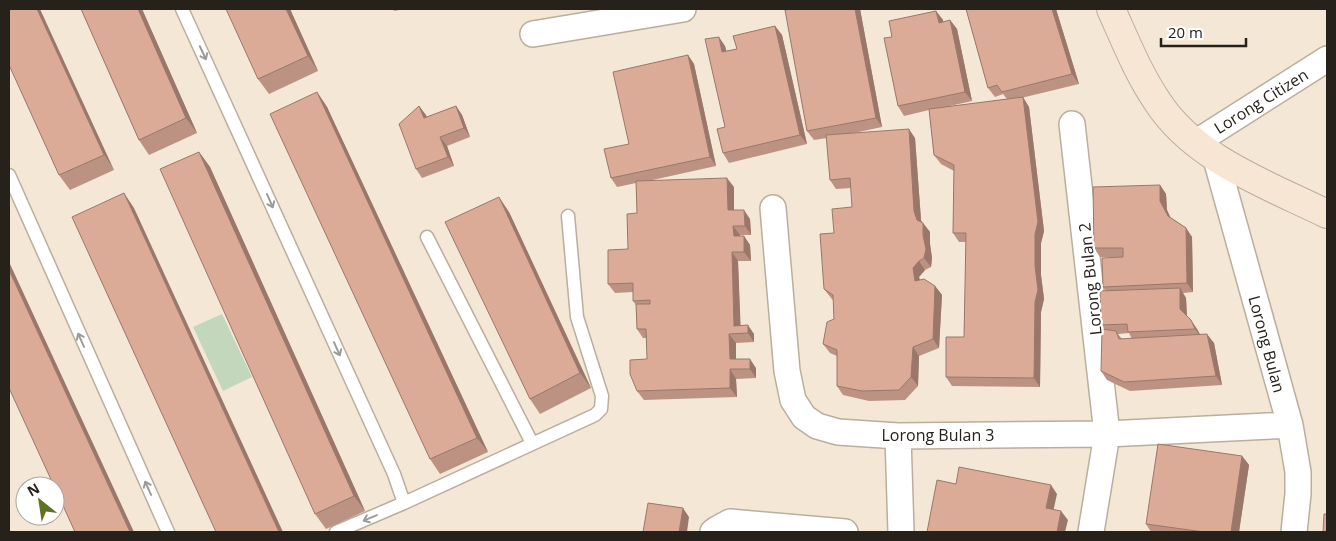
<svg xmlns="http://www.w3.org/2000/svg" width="1336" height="541" font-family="'Open Sans',sans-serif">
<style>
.pitch{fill:#c2d7bc}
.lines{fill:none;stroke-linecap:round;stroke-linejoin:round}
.lane-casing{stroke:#baae9e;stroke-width:15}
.street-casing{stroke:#baae9e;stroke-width:28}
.secondary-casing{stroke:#baae9e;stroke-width:30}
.lane{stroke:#fff;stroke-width:12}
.street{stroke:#fff;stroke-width:25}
.secondary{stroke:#f7e6d4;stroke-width:28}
.wall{fill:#bc9382;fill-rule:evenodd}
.shaded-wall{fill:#99786a}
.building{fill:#dbab97;stroke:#99786a}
.oneway{stroke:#9d9b98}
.labels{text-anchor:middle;stroke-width:4.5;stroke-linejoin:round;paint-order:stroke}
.street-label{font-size:16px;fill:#26211b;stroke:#fff}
</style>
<rect width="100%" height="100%" fill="#f4e7d6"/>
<!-- pitch -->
<path class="pitch" d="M222,314L252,377L223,391L193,327Z"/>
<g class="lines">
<defs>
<path id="lane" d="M182,9L394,474L404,503
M9,175L168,532
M427,237L532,443
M336,532L404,503L595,415L601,409L602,396L577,317L568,216"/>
<path id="street" d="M533,34L683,9
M1072,124L1107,434L1091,532
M1195,143L1327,59
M1216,159L1290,425L1298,472V494L1294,532
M773,208L787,371L793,400L804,417L817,426L838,432L898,436L1107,434L1290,425
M898,436L901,532
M713,532L717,529L730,522L845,532"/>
<path id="secondary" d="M1111,9C1125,40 1138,73 1157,101C1194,159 1268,185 1327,214"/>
</defs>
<!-- lane casing -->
<use href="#lane" class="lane-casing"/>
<!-- street casing -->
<use href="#street" class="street-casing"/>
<!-- secondary casing -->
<use href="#secondary" class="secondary-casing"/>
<!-- lane -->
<use href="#lane" class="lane"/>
<!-- street -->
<use href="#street" class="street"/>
<!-- secondary -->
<use href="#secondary" class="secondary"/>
</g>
<!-- wall -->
<path class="wall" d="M9,9L114,170L70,190L59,175Z
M81,9H142L197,133L149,155L139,140Z
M290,9L318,71L269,94L258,79Z
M393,9H405L394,11Z
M791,9H860L882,127L849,134L915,138L921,220L922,222L930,232V244L932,258L931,267L925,270L919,277L920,280L935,286L942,295L939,348L919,356L918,386L905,400L869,401L843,395L837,386V356L830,353L823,344L834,319L833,300L831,298L824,289L834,233L852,207L851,188L836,189L830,180L827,138L814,140L807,131Z
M966,9H1056L1079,84L1021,98L1029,107L1044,231L1041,243V275L1044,299L1041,312L1040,387L952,386L946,377L964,337L966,242H959L953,233L954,171L941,164L934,155L929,110L904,116L898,106L892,37L936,11L943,20V22L950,20L957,29L972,101L945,107L1007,99L1003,94L995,97L988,88Z
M775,26L782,35L807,144L729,163L723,153L725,127V46L726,51L737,49Z
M688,55L694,64L716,166L648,181L734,187V210L750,219L751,235H740V236H744L750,245L751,261H738L740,325L754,334V342L736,343V359L756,368V378L736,379L737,397L644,400L637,391L647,359V338H643L637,329L636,305L633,301V292L615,293L608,284L628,249L637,213L636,183L617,187L611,178L629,144Z
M317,92L327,107L488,452L440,474L430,459Z
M419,106L427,117L456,106L462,115L470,137L447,146L454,166L422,178L416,169Z
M199,152L210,167L365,511L326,529L315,514Z
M1160,185L1166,194L1167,210L1170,217L1186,228L1192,237L1193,292L1183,293L1186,298L1187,316L1197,329L1200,334L1214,343L1222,385L1130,391L1107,380L1101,371L1105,330L1101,325L1106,291L1103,287L1117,257H1100L1094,248ZM1129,333L1132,339H1122L1118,334Z
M509,212L591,388L540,414L530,399Z
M1242,456L1249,465L1239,532H1151L1146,524Z"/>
<!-- shaded-wall -->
<path class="shaded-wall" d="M37,9H40L114,170L104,155Z
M138,9H142L197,133L186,118Z
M286,9H290L318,71L308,56Z
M855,9H860L882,127L876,118Z
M1052,9H1056L1079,84L1072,74Z
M936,11L943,20L945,32L939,23Z
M950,20L957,29L972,101L965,92Z
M775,26L782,35L807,144L800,135Z
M719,37L725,46L729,61L722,52Z
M688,55L694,64L716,166L710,157Z
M317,92L327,107L488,452L477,438Z
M1023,97L1029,107L1044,231L1041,243V275L1044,299L1041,312L1040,387L1034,378L1035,266Z
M419,106L426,115L430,127L424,118Z
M456,106L462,115L470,137L464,128Z
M909,129L915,138L921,220L923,229L917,220L914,211Z
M440,137L447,146L454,166L448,157Z
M199,152L210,167L365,511L354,496Z
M727,178L734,187V219L728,210Z
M1160,185L1166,194L1167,210L1174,225L1168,216L1160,201Z
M124,193L134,208L283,532H279Z
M499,197L509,212L591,388L580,373Z
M744,210L750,219L751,235L745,226Z
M923,223L930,232V244L932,258L931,267L924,258Z
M733,226L740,235V245L734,236Z
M1186,228L1192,237L1193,292L1187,283Z
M744,236L750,245L751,261L744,252Z
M732,252L738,261L741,335L734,326Z
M919,261L925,270L919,277L922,290L915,281L913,268Z
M9,263L10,264L134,532H130L9,270Z
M935,286L942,295L939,348L933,339Z
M1180,288L1186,298L1187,318L1180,309Z
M1191,320L1197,329L1202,339L1195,329Z
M748,325L754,334V342L748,333Z
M729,334L736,343V368L730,359Z
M1207,334L1214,343L1222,385L1216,376Z
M913,347L919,356L918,386L911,377Z
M750,359L756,368V378L750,369Z
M730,369L736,379L737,397L730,388Z
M1242,456L1249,465L1239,532H1231Z
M1051,485L1057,494L1052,517L1046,508Z
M683,508L689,517L687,532H679Z
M1061,511L1068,520L1065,532H1057Z"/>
<!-- building -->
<path class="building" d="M9,9H37L104,155L59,175L9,65Z
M81,9H138L186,118L139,140Z
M226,9H286L308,56L258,79Z
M791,9H855L876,118L807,131L785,10Z
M966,9H1052L1072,74L1002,92L997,85L988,88Z
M936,11L939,23L950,20L965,92L898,106L884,38L892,37L889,21Z
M775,26L800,135L723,153L717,129L725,127L705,39L719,37L722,52L737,49L733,36Z
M688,55L710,157L611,178L604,149L629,144L613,72Z
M317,92L477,438L430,459L270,114Z
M1023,97L1038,222L1035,234V266L1038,290L1035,302L1034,378L946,377V337H964L966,233H953L954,165L934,155L929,109Z
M419,106L424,118L456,106L464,128L440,137L448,157L416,169L399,124Z
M909,129L914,211L917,220L923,223V235L926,249L924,258L919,261L913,268L915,281L924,279L935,286L933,339L913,347L911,377L899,390L862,391L837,386V350L823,344L827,322L834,319L833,295L824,289L820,234L834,233L832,209L852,207L850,178L830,180L826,135Z
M199,152L354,496L315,514L160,169Z
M727,178L728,210H744L745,226H733L734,236H744V252H732L734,326L748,325V333L729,334L730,359H750V369H730V388L637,391L630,374V360L647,359L646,329H637L636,304H650V300L633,301V283L608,284V250L628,249L627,214L637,213L636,181Z
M1160,185V201L1168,216L1186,228L1187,283L1103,287L1102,258L1123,257V248H1094L1093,187Z
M124,193L279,532H216L72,217Z
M499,197L580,373L530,399L445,222Z
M9,270L130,532H75L55,488V486H54L9,388Z
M1180,288V309L1191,320L1195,329L1128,332L1127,324L1101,325L1100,291Z
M1102,329L1116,331L1119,339L1207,334L1216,376L1124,382L1101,371Z
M1158,444L1242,456L1231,532H1204L1146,524Z
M959,467L1051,485L1046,508L1061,511L1057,532H927L937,480L956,484Z
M648,503L683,508L679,532H643Z
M1324,514H1327V532H1323Z"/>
<!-- one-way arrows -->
<defs><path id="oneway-shaft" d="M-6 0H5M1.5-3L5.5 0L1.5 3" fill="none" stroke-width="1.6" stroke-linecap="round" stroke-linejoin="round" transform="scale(1.25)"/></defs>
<g class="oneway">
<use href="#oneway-shaft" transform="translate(203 53) rotate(65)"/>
<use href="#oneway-shaft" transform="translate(270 201) rotate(66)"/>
<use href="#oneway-shaft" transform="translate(81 340) rotate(-114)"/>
<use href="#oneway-shaft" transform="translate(337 349) rotate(66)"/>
<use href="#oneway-shaft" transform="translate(148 488) rotate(-114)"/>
<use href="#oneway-shaft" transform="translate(370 518) rotate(157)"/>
</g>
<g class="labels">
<!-- street labels -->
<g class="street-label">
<text transform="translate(1261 101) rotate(-32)" y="6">Lorong Citizen</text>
<text transform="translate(1090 279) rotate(-96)" y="6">Lorong Bulan 2</text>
<text transform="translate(1267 344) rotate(75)" y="6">Lorong Bulan</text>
<text x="938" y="441">Lorong Bulan 3</text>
</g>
</g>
<!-- border -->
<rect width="1336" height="541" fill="none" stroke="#26211b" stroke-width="20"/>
<!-- north arrow -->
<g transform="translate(40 501) rotate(330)"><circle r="24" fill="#ffffff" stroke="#a8a6a4"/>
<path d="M0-4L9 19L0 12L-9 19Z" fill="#5f7221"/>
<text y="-8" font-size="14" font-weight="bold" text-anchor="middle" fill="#26211b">N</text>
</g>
<!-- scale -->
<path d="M1161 38v8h85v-8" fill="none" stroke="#26211b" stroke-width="2.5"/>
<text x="1168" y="38" font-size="15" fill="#26211b" stroke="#ffffff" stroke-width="4" paint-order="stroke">20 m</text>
</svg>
